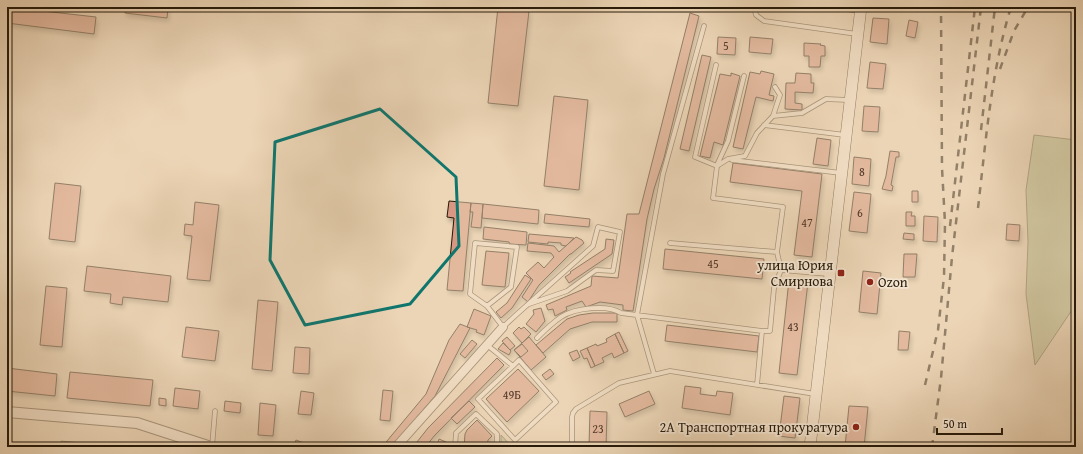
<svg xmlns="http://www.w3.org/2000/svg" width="1083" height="454" font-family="'Gentium Book Plus',serif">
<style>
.green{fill:#b5be90;stroke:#6e6c4d}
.building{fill:#d79782;stroke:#261a0a;filter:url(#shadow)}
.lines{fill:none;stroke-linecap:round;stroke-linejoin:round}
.service-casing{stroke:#584935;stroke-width:5.5}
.minor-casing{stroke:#584935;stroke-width:10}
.tertiary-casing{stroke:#584935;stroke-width:12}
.secondary-casing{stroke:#261a0a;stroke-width:12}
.service{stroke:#f3e4d0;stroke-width:4}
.minor{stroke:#f3e4d0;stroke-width:8}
.tertiary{stroke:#f3e4d0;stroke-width:10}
.secondary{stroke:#f3e4d0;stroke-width:11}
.rail{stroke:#261a0a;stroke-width:2.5;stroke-dasharray:7 7;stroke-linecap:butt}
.marked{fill:none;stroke:#0f766e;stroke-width:3;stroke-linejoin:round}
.poi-dot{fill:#8f2418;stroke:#f3e4d0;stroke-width:1.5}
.labels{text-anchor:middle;stroke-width:3.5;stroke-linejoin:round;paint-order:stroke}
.number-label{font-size:12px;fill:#523928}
.poi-label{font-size:14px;fill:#261a0a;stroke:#f3e4d0;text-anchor:end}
</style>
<defs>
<filter id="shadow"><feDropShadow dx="2" dy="3.5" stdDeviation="2" flood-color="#0004"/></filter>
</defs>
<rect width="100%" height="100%" fill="#ecd6b6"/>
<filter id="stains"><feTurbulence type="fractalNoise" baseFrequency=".005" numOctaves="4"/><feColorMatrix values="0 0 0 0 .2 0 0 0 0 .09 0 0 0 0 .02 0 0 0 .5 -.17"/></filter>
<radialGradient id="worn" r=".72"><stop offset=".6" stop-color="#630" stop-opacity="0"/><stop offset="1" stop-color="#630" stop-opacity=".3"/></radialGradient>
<!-- green -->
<path class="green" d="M1034,135L1076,140V307L1072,310L1035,365L1026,294L1028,242L1026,190Z
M501,435L512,447H501Z
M61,441L121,447H59Z"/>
<!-- building -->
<path class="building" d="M7,7L96,17L94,34L7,23Z
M125,7H168L167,18L125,13Z
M498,7L529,11L518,106L488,103Z
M690,13L699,16L664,158L654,189L647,219L633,311L623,310V305L600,302L586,307L582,301L566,307L567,310L555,316L553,309L548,310L546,305L591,286L592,276L618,278L627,214H639Z
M873,18L889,19L887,44L870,42Z
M909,20L918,22L915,38L906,36Z
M718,37L736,38L735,55L717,54Z
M750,37L773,39L771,54L749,52Z
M804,43L821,44L820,45L825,46V56H821L820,67H809V56H804Z
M702,55L711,57L689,151L680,149Z
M870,62L886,64L883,89L867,88Z
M761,71L774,74L769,95L774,96L773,101L756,97L743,149L733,147L750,72L760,74Z
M731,73L740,76L723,145L714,142L710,158L700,156L720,74L731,76Z
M796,73L811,74V83H814L813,93L795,92V103L802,104V110L785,109L786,83H795Z
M554,96L588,100L579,190L544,186Z
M864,106L880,107L878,132L862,131Z
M817,138L831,140L828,166L813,164Z
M890,151L899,152V157H896L891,185L893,186L892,191L882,189L886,176Z
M854,157L871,159L869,186L852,184Z
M733,163L822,174L812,257L794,255L802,191L730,182Z
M55,183L81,186L75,242L49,239Z
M912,191H918V202H912Z
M854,192L871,194L867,233L849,231Z
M449,201L471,203L463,291L447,290L454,218L447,217Z
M195,202L219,205L210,281L187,279L192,236L184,235L185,224L193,225Z
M471,203L483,204L481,228L471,227L473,212H470Z
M483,204L539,210L538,224L482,218Z
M906,212H912L911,216H915V226H906Z
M545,214L590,219L589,227L544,223Z
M924,216L938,217L937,242L923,241Z
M1007,224L1020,225L1019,241L1006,240Z
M484,227L527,232L526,245L510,244L509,242L483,239Z
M904,233L914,234V240L903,239Z
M529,234L574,238L566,246L561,245V243L548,242V244L528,242Z
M576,237L582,240L584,243L571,254H570L539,285L528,302L522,297L533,280L526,273L538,262L544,268L554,257L551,253L527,251L528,243L554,246L559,252Z
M606,239L614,240L612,254L569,283L565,277L571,273L570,272L605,249Z
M665,249L764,259L762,279L663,269Z
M486,251L509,253L505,287L482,285Z
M904,254H917L915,277H903Z
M87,266L171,276L168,302L123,297L122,305L110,303L111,294L84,291Z
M863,271L881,273L877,314L859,312Z
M525,275L531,279L512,308L501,318L496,312L507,303Z
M789,280L808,282L797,375L779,373Z
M46,286L67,288L62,347L40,345Z
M258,300L278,302L272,371L252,369Z
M541,308L545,321L536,332L526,324L534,314L533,310Z
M474,309L491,316L484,335L476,332L477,330L467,327Z
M593,313H617V322H592L570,329L543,353L536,345L567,319L579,315Z
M460,324L470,328L435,396L391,447H382L426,394L449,340Z
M667,325L759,336L757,352L665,341Z
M186,327L219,331L215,361L182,357Z
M519,327L521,329L524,327L531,334L522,343L513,333Z
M899,331L910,332L908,350H898Z
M619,332L628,351L624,353L615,334Z
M615,334L624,353L614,358L612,353L602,358L604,362L595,366L587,348L596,344L597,346L607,342L606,339Z
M507,337L515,346L510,350L502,341Z
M529,337L546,357L531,370L514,350Z
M472,340L477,344L465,358L460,354Z
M503,343L511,351L509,355L498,349Z
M522,344L528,351L521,357L514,350Z
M295,347L310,348L309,374L293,373Z
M587,348L595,366L591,368L587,358L584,359L580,351Z
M577,350L580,357L573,361L569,353Z
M497,358L504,365L435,435L426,446L427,447H413L428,428Z
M7,368L57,374L55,396L7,391Z
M518,369L539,391L507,422L486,399Z
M550,369L554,374L546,380L542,375Z
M70,372L153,380L150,406L67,398Z
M685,386L701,388L700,394L716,396L717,391L733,393L730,415L682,408Z
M175,388L200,391L198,409L173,406Z
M383,390L393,391L390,421L380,420Z
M301,391L314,393L311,415L298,414Z
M649,391L655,404L625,417L619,404Z
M784,396L800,398L795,438L779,436Z
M159,398L166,399V406L159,405Z
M225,401L241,403L240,413L224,411Z
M469,401L475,407L457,424L451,418Z
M260,403L276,405L273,436L258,435Z
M849,406L868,407L864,447H845Z
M590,411L607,412L606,447H589Z
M477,420L492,436L488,440L487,447H464L465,434L467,430Z
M439,439L446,442L444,447H436Z
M296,440L314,447H293Z"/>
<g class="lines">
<defs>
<path id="service" d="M754,7L756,15L764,21L857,34
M833,7L860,11
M716,65L695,157L717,166L713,198L783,207L777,252L781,270L829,274
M773,116L780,95L775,87
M764,125L845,135
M732,160L841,173
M717,165L728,141L744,76
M717,166L728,159L745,156L757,133L773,116L802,113L826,99L848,100
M670,243L777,252
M487,306L511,287L517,247L475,243L470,294L487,306L503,327L516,315L593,246L598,227L620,232L613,271L596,270L567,291L529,304
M762,331H770L774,288L781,270
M537,338C544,331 552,323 561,317C575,308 607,304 621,313L762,331L757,385
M487,345L513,366L519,360L556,402L515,440L478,399L513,366
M654,374L637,315L663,174L704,26
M212,447L215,411
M455,447L456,433L476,414L497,434V447
M572,447V417L573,413L576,409L619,383L670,371L815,394"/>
<path id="minor" d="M396,447L503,327"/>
<path id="tertiary" d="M7,412L137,423L211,447"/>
<path id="secondary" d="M810,447L861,7"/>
</defs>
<!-- service casing -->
<use href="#service" class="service-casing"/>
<!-- minor casing -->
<use href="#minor" class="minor-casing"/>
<!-- tertiary casing -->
<use href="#tertiary" class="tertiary-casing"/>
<!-- secondary casing -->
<use href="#secondary" class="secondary-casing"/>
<!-- service -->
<use href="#service" class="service"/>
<!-- minor -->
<use href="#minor" class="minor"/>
<!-- tertiary -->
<use href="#tertiary" class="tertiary"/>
<!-- secondary -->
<use href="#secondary" class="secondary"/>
<!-- rail -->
<path class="rail" d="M1000,69L1014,31L1028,7
M981,130L995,7
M978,208C986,140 991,72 1011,7
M950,226L975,7
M925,385L938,330L944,277L945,223L942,168L941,7
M932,447L941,378L952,257L981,7"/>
</g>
<!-- marked area -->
<path d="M0 0H1083V454H0ZM380,109L456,177L459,246L410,304L305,325L270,260L275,142Z" fill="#ecd6b6" fill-opacity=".55" fill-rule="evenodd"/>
<path class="marked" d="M380,109L456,177L459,246L410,304L305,325L270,260L275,142Z"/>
<!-- markers -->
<g class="poi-dot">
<rect x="837" y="269" width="8" height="8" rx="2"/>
<circle cx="870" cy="282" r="4"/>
<circle cx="856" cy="427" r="4"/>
</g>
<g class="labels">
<!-- number labels -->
<g class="number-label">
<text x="726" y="50">5</text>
<text x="862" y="176">8</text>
<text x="860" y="217">6</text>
<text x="807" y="227">47</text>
<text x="713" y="268">45</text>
<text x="793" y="331">43</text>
<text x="512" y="399">49Б</text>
<text x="598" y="433">23</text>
</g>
<!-- poi labels -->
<g class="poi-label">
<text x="833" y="270">улица Юрия<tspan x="833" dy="16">Смирнова</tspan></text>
<text x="878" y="287" text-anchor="start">Ozon</text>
<text x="848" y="432">2А Транспортная прокуратура</text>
</g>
</g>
<!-- margin -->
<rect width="1083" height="454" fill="none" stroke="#ecd6b6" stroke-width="24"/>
<rect x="8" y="8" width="1067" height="438" fill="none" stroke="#261a0a" stroke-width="2"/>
<rect x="12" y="12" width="1059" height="430" fill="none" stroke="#261a0a"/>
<!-- scale -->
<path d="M937 428v6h65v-6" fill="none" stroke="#261a0a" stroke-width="2"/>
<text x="943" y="428" font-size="12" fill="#261a0a" stroke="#f3e4d0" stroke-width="3" paint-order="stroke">50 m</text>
<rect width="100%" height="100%" filter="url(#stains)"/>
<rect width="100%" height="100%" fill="url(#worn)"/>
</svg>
